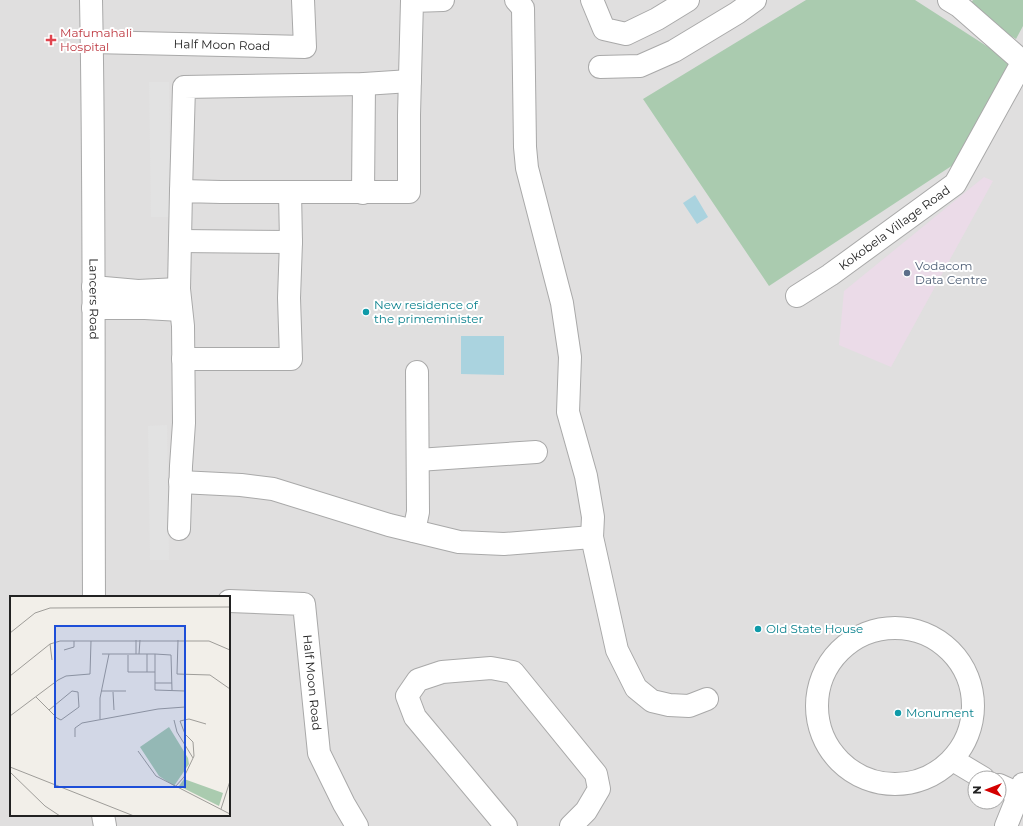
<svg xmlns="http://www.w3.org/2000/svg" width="1023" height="826" font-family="Montserrat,sans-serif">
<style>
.residential{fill:#e0dfdf;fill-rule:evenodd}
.industrial{fill:#ebdbe8}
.cemetery{fill:#aacbaf}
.parking{fill:#e2e2e2}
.water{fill:#aad3df}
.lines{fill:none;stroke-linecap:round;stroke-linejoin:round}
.minor-casing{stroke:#a9a9a9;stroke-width:24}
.minor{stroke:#fff;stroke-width:22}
.health-dot{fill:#e0444e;stroke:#fff;stroke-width:1.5}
.service-dot{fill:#5c6f8a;stroke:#fff;stroke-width:1.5}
.culture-dot{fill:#0f9aa8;stroke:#fff;stroke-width:1.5}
.labels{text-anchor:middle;stroke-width:4;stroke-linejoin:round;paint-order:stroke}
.health-label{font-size:12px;fill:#be3a42;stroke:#fff;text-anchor:start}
.street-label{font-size:12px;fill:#222;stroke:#fff}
.service-label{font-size:12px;fill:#4e5e75;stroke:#fff;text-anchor:start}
.culture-label{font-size:12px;fill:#0d838f;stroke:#fff;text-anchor:start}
.inset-road{fill:none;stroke:#9f9d99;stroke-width:1}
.view{fill:#1d4ed8;fill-opacity:0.15;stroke:#1d4ed8;stroke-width:2}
.inset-edge{fill:none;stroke:#222;stroke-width:2}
</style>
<rect width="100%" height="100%" fill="#f2efe9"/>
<!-- residential -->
<path class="residential" d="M0,0H1023V826H0ZM11,597H229V815H11ZM975,778H999V802H975Z"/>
<!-- industrial -->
<path class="industrial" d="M984,177L993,181L891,367L839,345L844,291Z"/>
<!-- cemetery -->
<path class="cemetery" d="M806,0H915L1019,67L953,165L769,286L643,99Z
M973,0H1023V26L1016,39L989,23L970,4Z"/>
<!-- parking -->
<path class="parking" d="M149,82H169L170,217H151Z
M167,425L169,560H150L148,426Z"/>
<!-- water -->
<path class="water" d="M695,195L708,217L697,224L683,203Z
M461,336H504V375L461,374Z"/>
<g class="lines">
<defs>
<g id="minor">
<path id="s1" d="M91,0C95,199 93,398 94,597"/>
<path d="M516,0L523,8L525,147L527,168L562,303L570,357L568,412L586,476L593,517L592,537L617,650L636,688L652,701L669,705L689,706L707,699"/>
<path d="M592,0L604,29L626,34L657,19L688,0"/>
<path d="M949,0L959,6L1023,62"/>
<path id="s2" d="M92,42L305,47L303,0"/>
<path d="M600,67L640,66L674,51L737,13L755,0"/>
<path d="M181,191L184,87L364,84L410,81"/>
<path d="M363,193L364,84"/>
<path d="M180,241L291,242"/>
<path d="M93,287L138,291L179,289"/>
<path id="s3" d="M797,296L830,275L955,184L1023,61"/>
<path d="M93,308H145L181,310"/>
<path d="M183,359H291L289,298L291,242L290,192"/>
<path d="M418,460L536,452"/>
<path d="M180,482L241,485L273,489L389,525L459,542L504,544L592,537"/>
<path d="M179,529L181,466L184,423L183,326L179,289L181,191L221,192H409V115L412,1L443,0"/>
<path d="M414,531L418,512L417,372"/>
<path id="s4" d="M229,601L304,604L319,753L344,804L357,826"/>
<circle cx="895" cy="706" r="78"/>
<path d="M953,760L983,778"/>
<path d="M999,785L1019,794"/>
<path d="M103,815L105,826"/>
<path d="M506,826L415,717L407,696L418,680L442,672L491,668L513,672L596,774L599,789L586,811L571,826"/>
<path d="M1006,826L1023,784"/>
</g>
</defs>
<!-- minor casing -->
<use href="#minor" class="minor-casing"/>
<!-- minor -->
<use href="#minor" class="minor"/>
</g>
<!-- markers -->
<path class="health-dot" d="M49 34h4v4h4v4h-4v4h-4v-4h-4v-4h4z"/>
<circle class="service-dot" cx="907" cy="273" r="4"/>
<g class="culture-dot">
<circle cx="366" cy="312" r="4"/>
<circle cx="758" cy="629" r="4"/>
<circle cx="898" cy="713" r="4"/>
</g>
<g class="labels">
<!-- health labels -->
<g class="health-label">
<text x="60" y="37">Mafumahali<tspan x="60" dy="14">Hospital</tspan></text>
</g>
<!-- street labels -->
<g class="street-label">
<text dy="4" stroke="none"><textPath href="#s2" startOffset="130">Half Moon Road</textPath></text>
<text dy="4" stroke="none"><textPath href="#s3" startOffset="119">Kokobela Village Road</textPath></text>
<text dy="4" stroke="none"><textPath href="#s1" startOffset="299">Lancers Road</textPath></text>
<text dy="4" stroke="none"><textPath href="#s4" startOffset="154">Half Moon Road</textPath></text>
</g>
<!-- service labels -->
<g class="service-label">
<text x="915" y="270">Vodacom<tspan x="915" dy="14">Data Centre</tspan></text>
</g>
<!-- culture labels -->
<g class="culture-label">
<text x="374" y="309">New residence of<tspan x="374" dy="14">the primeminister</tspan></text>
<text x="766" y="633">Old State House</text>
<text x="906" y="717">Monument</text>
</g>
</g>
<!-- overview -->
<g transform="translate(10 596)">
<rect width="220" height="220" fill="#f2efe9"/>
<path d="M159,131L178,162L179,168L164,190L149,180L130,151ZM174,183L213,197L209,210L169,190Z" fill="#aacbaf"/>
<path class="inset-road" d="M0,37L25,17L40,12L220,11M168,44L167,78L200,79L220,93M40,48L42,64M54,54L64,51V45M126,58V44M129,58L130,44M145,58L161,59L162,94M118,59V76H145M137,76V58M0,80L40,48L50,45H199L220,54M145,87H162M91,95H116M103,96L104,114M26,101L47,122L51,124L69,111L68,96L62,95L39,114M0,120L48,84L56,80L80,78L81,45M90,123V102L99,58M164,124L167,136L183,162M65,141V132L72,127L148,113L175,111V95L145,94V58H92M128,155L146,180L220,218M0,171L124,220M0,176L35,210L50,220M165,191L174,181L184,160L183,146L175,138L170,125L179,123L196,128M211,213L220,185"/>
<path class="view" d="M45,30H175V191H45Z"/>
<rect width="220" height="220" class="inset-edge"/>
</g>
<!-- north arrow -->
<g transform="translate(987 790) rotate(270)"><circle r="19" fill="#ffffff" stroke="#a7a7a7"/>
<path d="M0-3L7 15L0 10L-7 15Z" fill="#d40000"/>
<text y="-6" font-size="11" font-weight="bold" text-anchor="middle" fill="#222222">N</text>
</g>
</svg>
